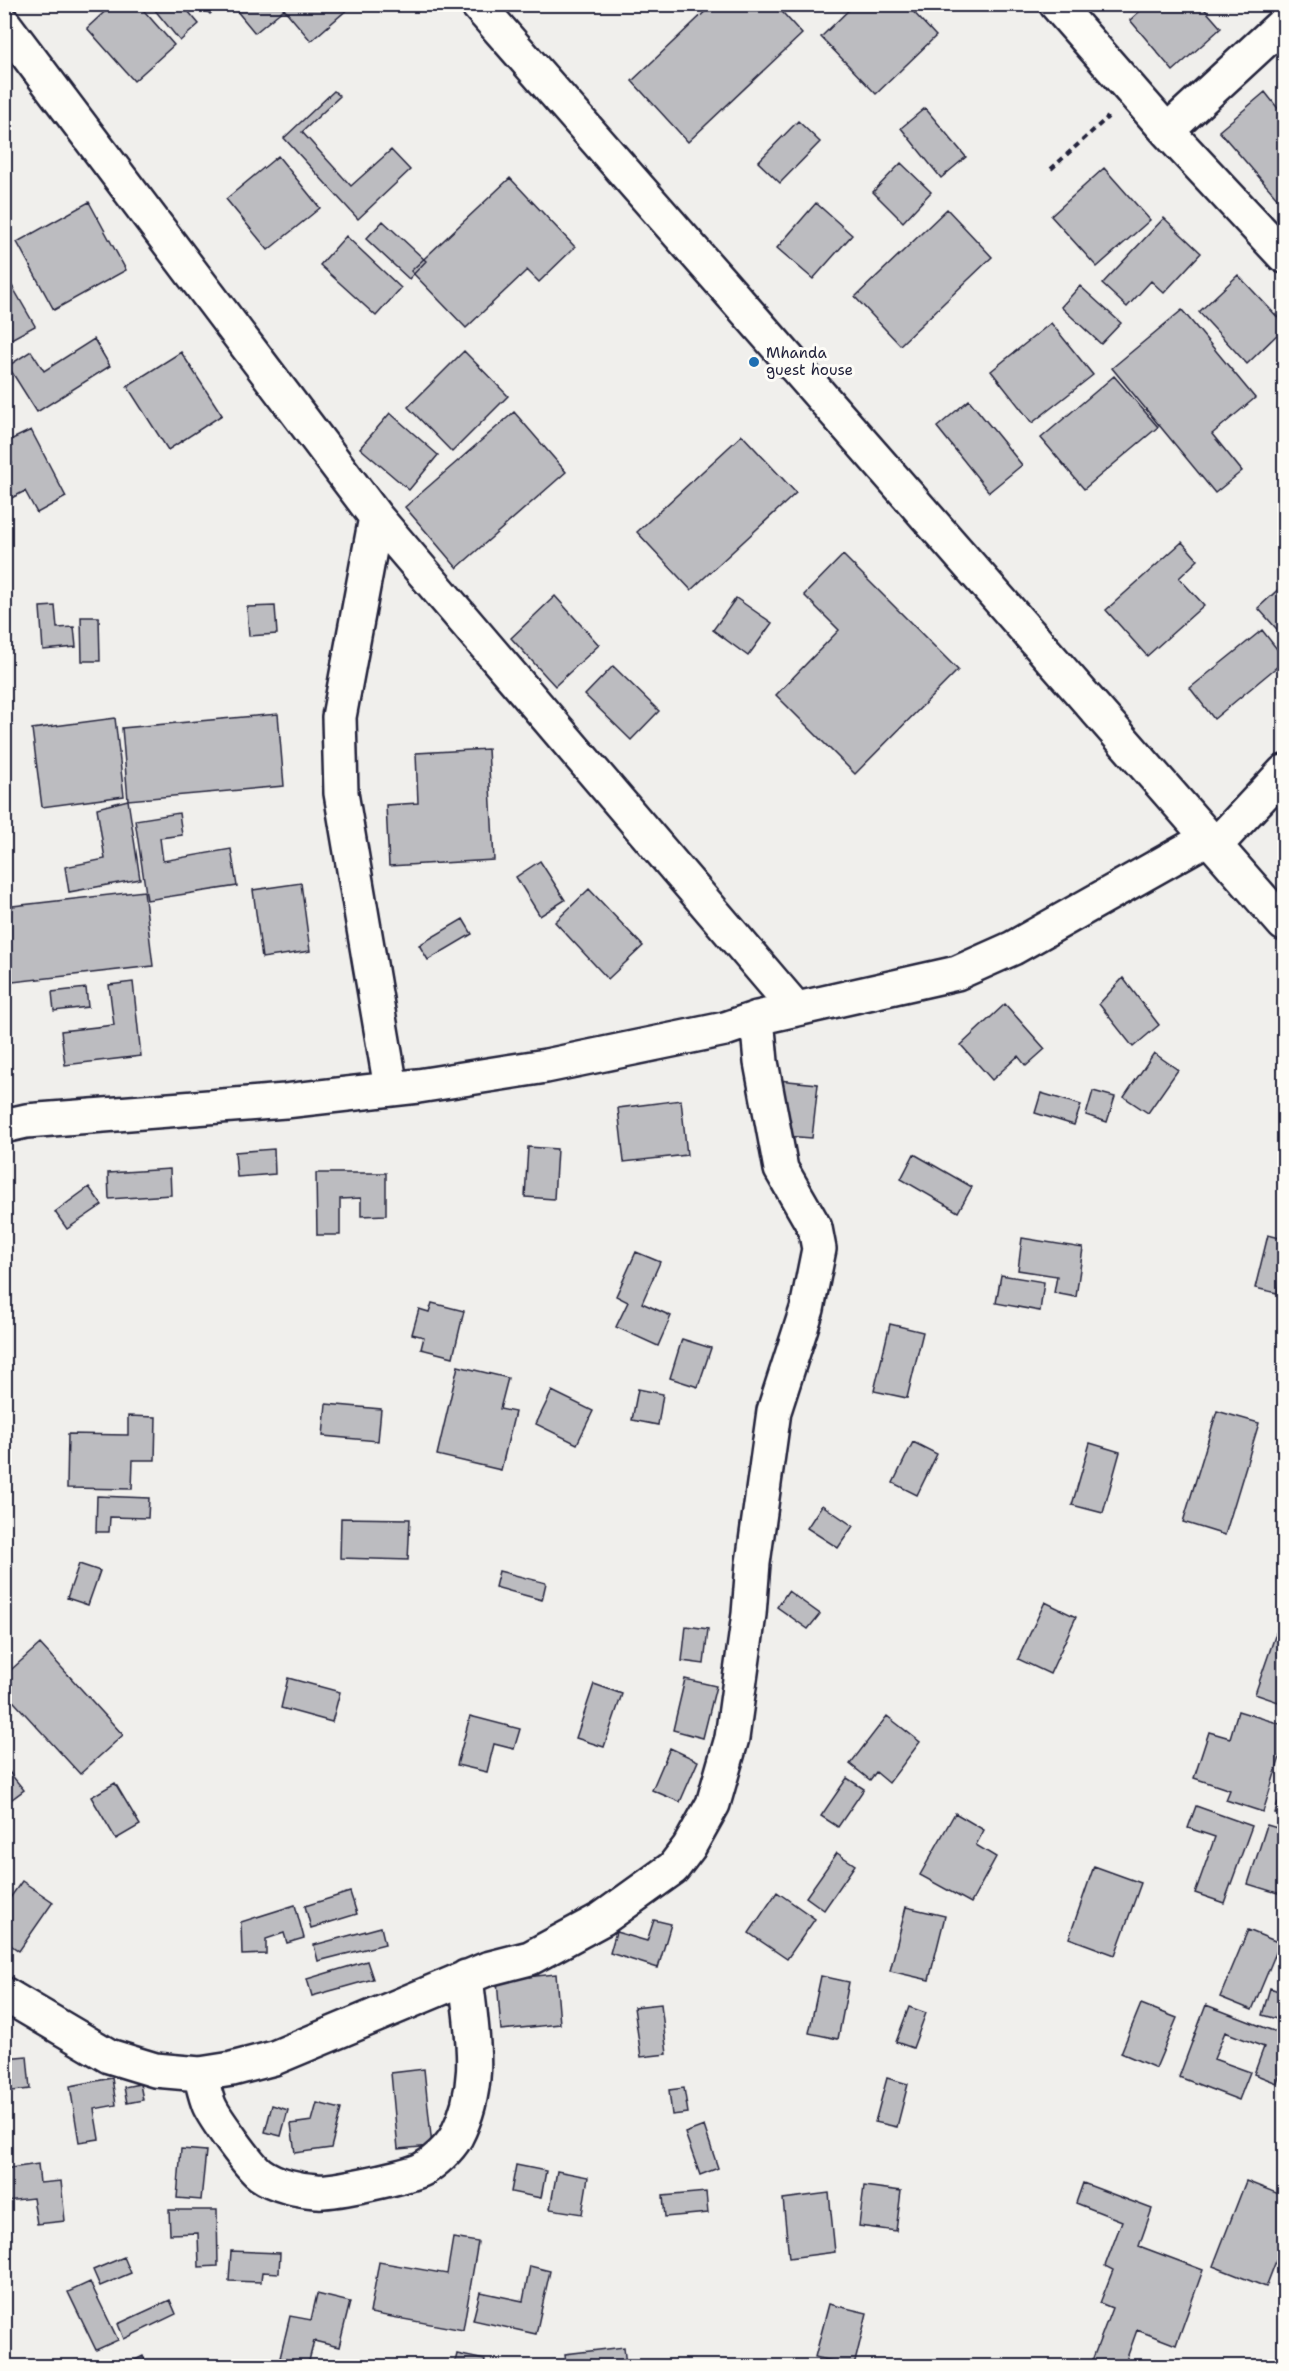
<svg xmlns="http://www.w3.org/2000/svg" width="1289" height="2371" font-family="'Shantell Sans',sans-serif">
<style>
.building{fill:#bcbcc0;stroke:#22223b;stroke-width:1.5}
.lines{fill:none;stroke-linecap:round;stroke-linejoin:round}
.minor-casing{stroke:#22223b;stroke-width:38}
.path{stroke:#22223b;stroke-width:4;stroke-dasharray:6 4.5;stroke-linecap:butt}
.minor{stroke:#fdfcf7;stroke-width:33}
.poi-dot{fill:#1f6fb2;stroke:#fdfcf7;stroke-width:2}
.labels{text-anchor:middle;stroke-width:6;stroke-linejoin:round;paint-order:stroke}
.poi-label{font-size:15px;fill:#22223b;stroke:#fdfcf7;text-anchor:start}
</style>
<rect width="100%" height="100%" fill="#f0efec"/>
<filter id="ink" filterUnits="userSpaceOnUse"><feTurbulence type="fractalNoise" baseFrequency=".0167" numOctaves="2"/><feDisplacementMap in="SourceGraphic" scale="12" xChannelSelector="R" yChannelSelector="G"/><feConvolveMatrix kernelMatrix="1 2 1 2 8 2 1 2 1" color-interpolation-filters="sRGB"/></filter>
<g filter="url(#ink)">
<!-- building -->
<path class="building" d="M113,4H138L174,45L134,81L87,28Z
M150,4H182L199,24L180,41Z
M200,4H220L210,14Z
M242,4H348L350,7L311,41L284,9L255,33L236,10Z
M713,4H775L802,34L688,142L632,81Z
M855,4H906L936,36L876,94L821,37Z
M1148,4H1200L1221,28L1173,71L1130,20Z
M334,91L340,96L302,132L351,186L391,150L410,170L358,219L284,138Z
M1265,92L1284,116V193L1278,199L1219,131Z
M925,108L966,157L941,178L901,128Z
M798,121L820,142L780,183L758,162Z
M278,156L320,208L268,250L226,199Z
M901,163L931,192L903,222L873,192Z
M1104,168L1150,220L1097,267L1051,216Z
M510,178L575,247L539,282L527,270L466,328L411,271Z
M89,202L126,270L54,310L17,242Z
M816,203L852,235L813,279L777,248Z
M947,209L992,257L900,345L855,297Z
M1164,218L1201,253L1164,293L1151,281L1127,307L1102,284Z
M383,221L426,261L409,279L366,239Z
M346,236L401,288L376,316L320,265Z
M4,272L35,326L4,343Z
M1238,275L1284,324V328L1247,364L1199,312Z
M1080,286L1121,323L1101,344L1061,307Z
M1182,310L1255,398L1212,434L1242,471L1215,493L1112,368Z
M1051,323L1093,375L1032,423L991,371Z
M94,339L110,366L37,412L8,366L31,351L44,371Z
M464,351L508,396L452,452L408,407Z
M181,352L222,415L168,450L127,386Z
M1114,376L1158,427L1084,489L1041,438Z
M969,400L1022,465L989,492L937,427Z
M514,412L566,472L457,568L405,507Z
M390,413L438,455L409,490L360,448Z
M31,430L66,497L37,513L25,491L4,502V467L12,463L4,449V443Z
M742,435L796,493L691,590L637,532Z
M1182,542L1198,560L1179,578L1204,605L1147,656L1106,610Z
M843,555L958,670L855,774L776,695L839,630L804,595Z
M1284,584V637L1258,608Z
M555,596L599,645L555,686L511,638Z
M736,598L772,623L748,656L713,630Z
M55,606L57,628L74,627L76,647L43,650L40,607Z
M275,606L277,634L249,636L247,607Z
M81,617H99L100,661H82Z
M1262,630L1284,658V661L1214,719L1190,688Z
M613,666L659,711L631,740L585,695Z
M278,714L284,786L128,800L122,728Z
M115,718L124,796L42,807L32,729Z
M488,749L494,860L389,866L386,805L418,803L416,753Z
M128,800L140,879L69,892L65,867L105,859L97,808Z
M179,813L182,835L160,838L163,861L231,849L237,886L147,900L135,820Z
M540,861L565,900L540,916L516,877Z
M301,883L310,951L262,958L253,890Z
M589,889L643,946L608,979L555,922Z
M144,891L153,966L4,983V907Z
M463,919L472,934L428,960L419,945Z
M1123,978L1159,1025L1133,1047L1099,1004Z
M133,982L141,1056L65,1065L61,1031L114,1025L109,985Z
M86,988L88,1007L54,1011L52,992Z
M1005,1004L1045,1049L1026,1066L1018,1056L992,1080L961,1045Z
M1154,1053L1178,1070L1148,1113L1124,1097Z
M778,1080L818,1084L812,1138L785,1136L787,1109H775Z
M1093,1091L1115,1097L1107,1122L1086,1115Z
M1041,1093L1081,1105L1074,1125L1035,1113Z
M681,1100L687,1155L624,1162L618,1108Z
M528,1147L557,1149L554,1199L525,1197Z
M274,1149L275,1174L237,1177L235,1152Z
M914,1154L972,1187L958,1212L901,1179Z
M170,1169L171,1195L109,1199L108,1173Z
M316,1173H386V1215L361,1216V1198L340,1199V1235H317Z
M89,1187L102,1205L67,1229L55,1212Z
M1268,1235L1284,1239V1264L1277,1293L1255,1288Z
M1022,1238L1083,1248L1076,1297L1054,1293L1057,1276L1018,1270Z
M636,1252L660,1262L642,1303L671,1316L658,1346L616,1327L628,1302L616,1296Z
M1001,1275L1044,1282L1040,1311L996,1303Z
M432,1303L464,1311L453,1357L421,1349L424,1337L412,1334L419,1309L429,1312Z
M890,1324L923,1332L907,1398L874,1391Z
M682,1339L711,1348L698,1387L670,1378Z
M458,1366L508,1378L500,1409L515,1412L501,1470L437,1455Z
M638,1389L663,1394L658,1425L632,1420Z
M552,1391L593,1411L577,1444L536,1424Z
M326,1404L381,1409L378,1441L323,1436Z
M1217,1411L1259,1423L1225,1535L1183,1522Z
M128,1416L156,1417L155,1460H133L132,1489L67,1488L68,1434L128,1435Z
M913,1442L937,1454L917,1495L893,1483Z
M1090,1443L1120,1452L1103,1513L1072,1505Z
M97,1496L149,1498L148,1518L110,1517L109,1532H96Z
M822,1505L853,1526L838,1548L807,1528Z
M341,1518L410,1519L408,1560L340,1558Z
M79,1564L100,1571L88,1605L67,1598Z
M499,1571L546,1583L542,1600L495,1587Z
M788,1591L820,1614L808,1629L777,1607Z
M1045,1602L1076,1617L1050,1674L1018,1659Z
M686,1626L708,1629L704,1664L682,1661Z
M1276,1633L1284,1636V1704L1255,1694Z
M40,1644L123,1735L80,1774L4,1691V1676Z
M288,1678L340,1692L332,1722L281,1708Z
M685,1679L716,1686L703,1738L673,1730Z
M594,1684L622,1694L604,1747L576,1738Z
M1238,1711L1284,1725V1744L1263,1812L1226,1800L1230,1790L1194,1778L1209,1732L1230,1738Z
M470,1716L520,1729L514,1749L494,1744L487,1772L457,1765Z
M887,1716L920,1742L889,1783L876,1772L870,1780L850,1764Z
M670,1748L698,1761L680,1802L652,1790Z
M4,1766L24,1790L4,1805Z
M847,1778L864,1789L838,1827L821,1816Z
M115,1783L140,1825L116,1839L91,1797Z
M1284,1784V1816L1275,1813Z
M1196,1806L1252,1826L1224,1903L1195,1893L1215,1837L1188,1828Z
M955,1813L984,1830L976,1845L996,1857L971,1903L920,1875Z
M1267,1825L1284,1830V1895L1248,1884Z
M837,1853L855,1865L824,1910L806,1897Z
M1094,1866L1141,1883L1115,1955L1069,1938Z
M22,1881L53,1902L19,1951L4,1940V1894L10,1898Z
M350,1892L357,1914L311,1928L305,1906Z
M777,1892L815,1919L787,1959L749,1933Z
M295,1905L304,1938L287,1943L284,1933L266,1939V1954L242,1955L241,1922Z
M906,1907L945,1916L929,1980L890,1971Z
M654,1920L671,1924L658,1968L610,1953L616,1932L647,1941Z
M381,1927L385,1944L318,1961L314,1945Z
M1248,1930L1280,1943L1252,2010L1220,1997Z
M367,1961L373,1979L312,1996L307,1979Z
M556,1974L560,2024L501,2030L497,1980Z
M821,1976L849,1982L838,2039L809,2033Z
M1270,1988L1284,1993V2021L1262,2015Z
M661,2004L667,2054L641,2057L634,2007Z
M1141,2004L1177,2018L1156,2068L1121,2053Z
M1206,2005L1284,2035V2062L1277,2083L1254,2074L1264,2047L1225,2032L1214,2059L1250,2072L1239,2100L1179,2077Z
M909,2007L926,2013L913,2048L896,2042Z
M27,2056L30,2089L4,2092V2058Z
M424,2069L432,2146L398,2149L391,2073Z
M112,2078L116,2105L94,2109L99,2139L79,2142L70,2086Z
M887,2078L908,2084L897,2127L875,2122Z
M140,2084L143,2100L127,2103L124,2087Z
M684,2088L688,2113L672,2115L669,2090Z
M317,2103L341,2109L331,2148L295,2153L291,2124L312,2121Z
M272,2105L288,2110L281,2136L265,2132Z
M704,2126L718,2168L700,2175L685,2133Z
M181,2149L206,2151L201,2200L177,2198Z
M38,2164L40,2183L61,2181L65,2221L37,2224L33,2198L6,2201L4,2169Z
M516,2165L546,2171L541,2198L511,2192Z
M557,2171L588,2177L582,2214L550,2209Z
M1246,2181L1284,2196V2240L1266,2287L1213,2266Z
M1083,2183L1152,2209L1139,2246L1203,2270L1176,2345L1137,2330L1124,2366H1090L1112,2308L1100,2303L1113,2270L1105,2266L1122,2221L1076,2203Z
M864,2186L901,2191L896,2231L859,2226Z
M706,2192L708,2213L665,2217L663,2196Z
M829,2193L835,2252L789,2258L783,2199Z
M169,2210H217L218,2266L199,2267L198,2233L170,2234Z
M453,2238L478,2242L463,2330L370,2313L379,2262L447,2274Z
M231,2251L280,2253L279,2273L262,2272L261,2282L229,2281Z
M124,2257L131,2273L100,2286L93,2270Z
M530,2266L550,2271L536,2334L473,2320L480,2292L523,2301Z
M90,2282L118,2340L96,2350L68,2292Z
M317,2294L350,2302L339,2347L314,2341L308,2365L280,2358L290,2316L311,2320Z
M170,2300L176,2314L124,2339L118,2324Z
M829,2304L867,2313L854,2366L815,2357Z
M624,2347L626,2366H566L565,2354Z
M457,2354L485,2360L484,2366H454Z
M143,2356L148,2366H123Z"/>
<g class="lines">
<defs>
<path id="minor" d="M477,4L1284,924
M1056,4L1167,131L1284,256
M4,24L376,517L796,1009
M1167,131L1284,23
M376,517L339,717L341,793L391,1088
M1215,846L1284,772
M4,1126L26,1121L285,1101L418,1086L546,1066L725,1029L757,1018L957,973L1013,948L1208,838
M4,1994L109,2056L155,2070L200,2074L232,2069L274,2058L487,1969L530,1958L602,1919L673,1868L689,1847L713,1804L732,1738L749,1614L753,1563L774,1411L807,1309L819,1249L815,1228L781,1169L761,1062L757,1018
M200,2074C203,2084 205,2095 209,2105C214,2117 250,2167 260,2174C275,2185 299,2190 317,2191C332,2193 410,2176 423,2169C435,2162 449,2149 456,2137C484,2082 472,2036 466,1977"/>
</defs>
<!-- minor casing -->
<use href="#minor" class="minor-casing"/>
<!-- path -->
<path class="path" d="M1051,169L1108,117"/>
<!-- minor -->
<use href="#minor" class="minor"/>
</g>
</g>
<!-- markers -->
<circle class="poi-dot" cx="754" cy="362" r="6"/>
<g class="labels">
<!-- poi labels -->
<g class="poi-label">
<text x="766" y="358">Mhanda<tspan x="766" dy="17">guest house</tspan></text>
</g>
</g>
<!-- margin -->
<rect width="1289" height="2371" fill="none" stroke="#fdfcf7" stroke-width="24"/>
<rect x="12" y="12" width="1265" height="2347" fill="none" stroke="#22223b" stroke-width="2" filter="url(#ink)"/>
</svg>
